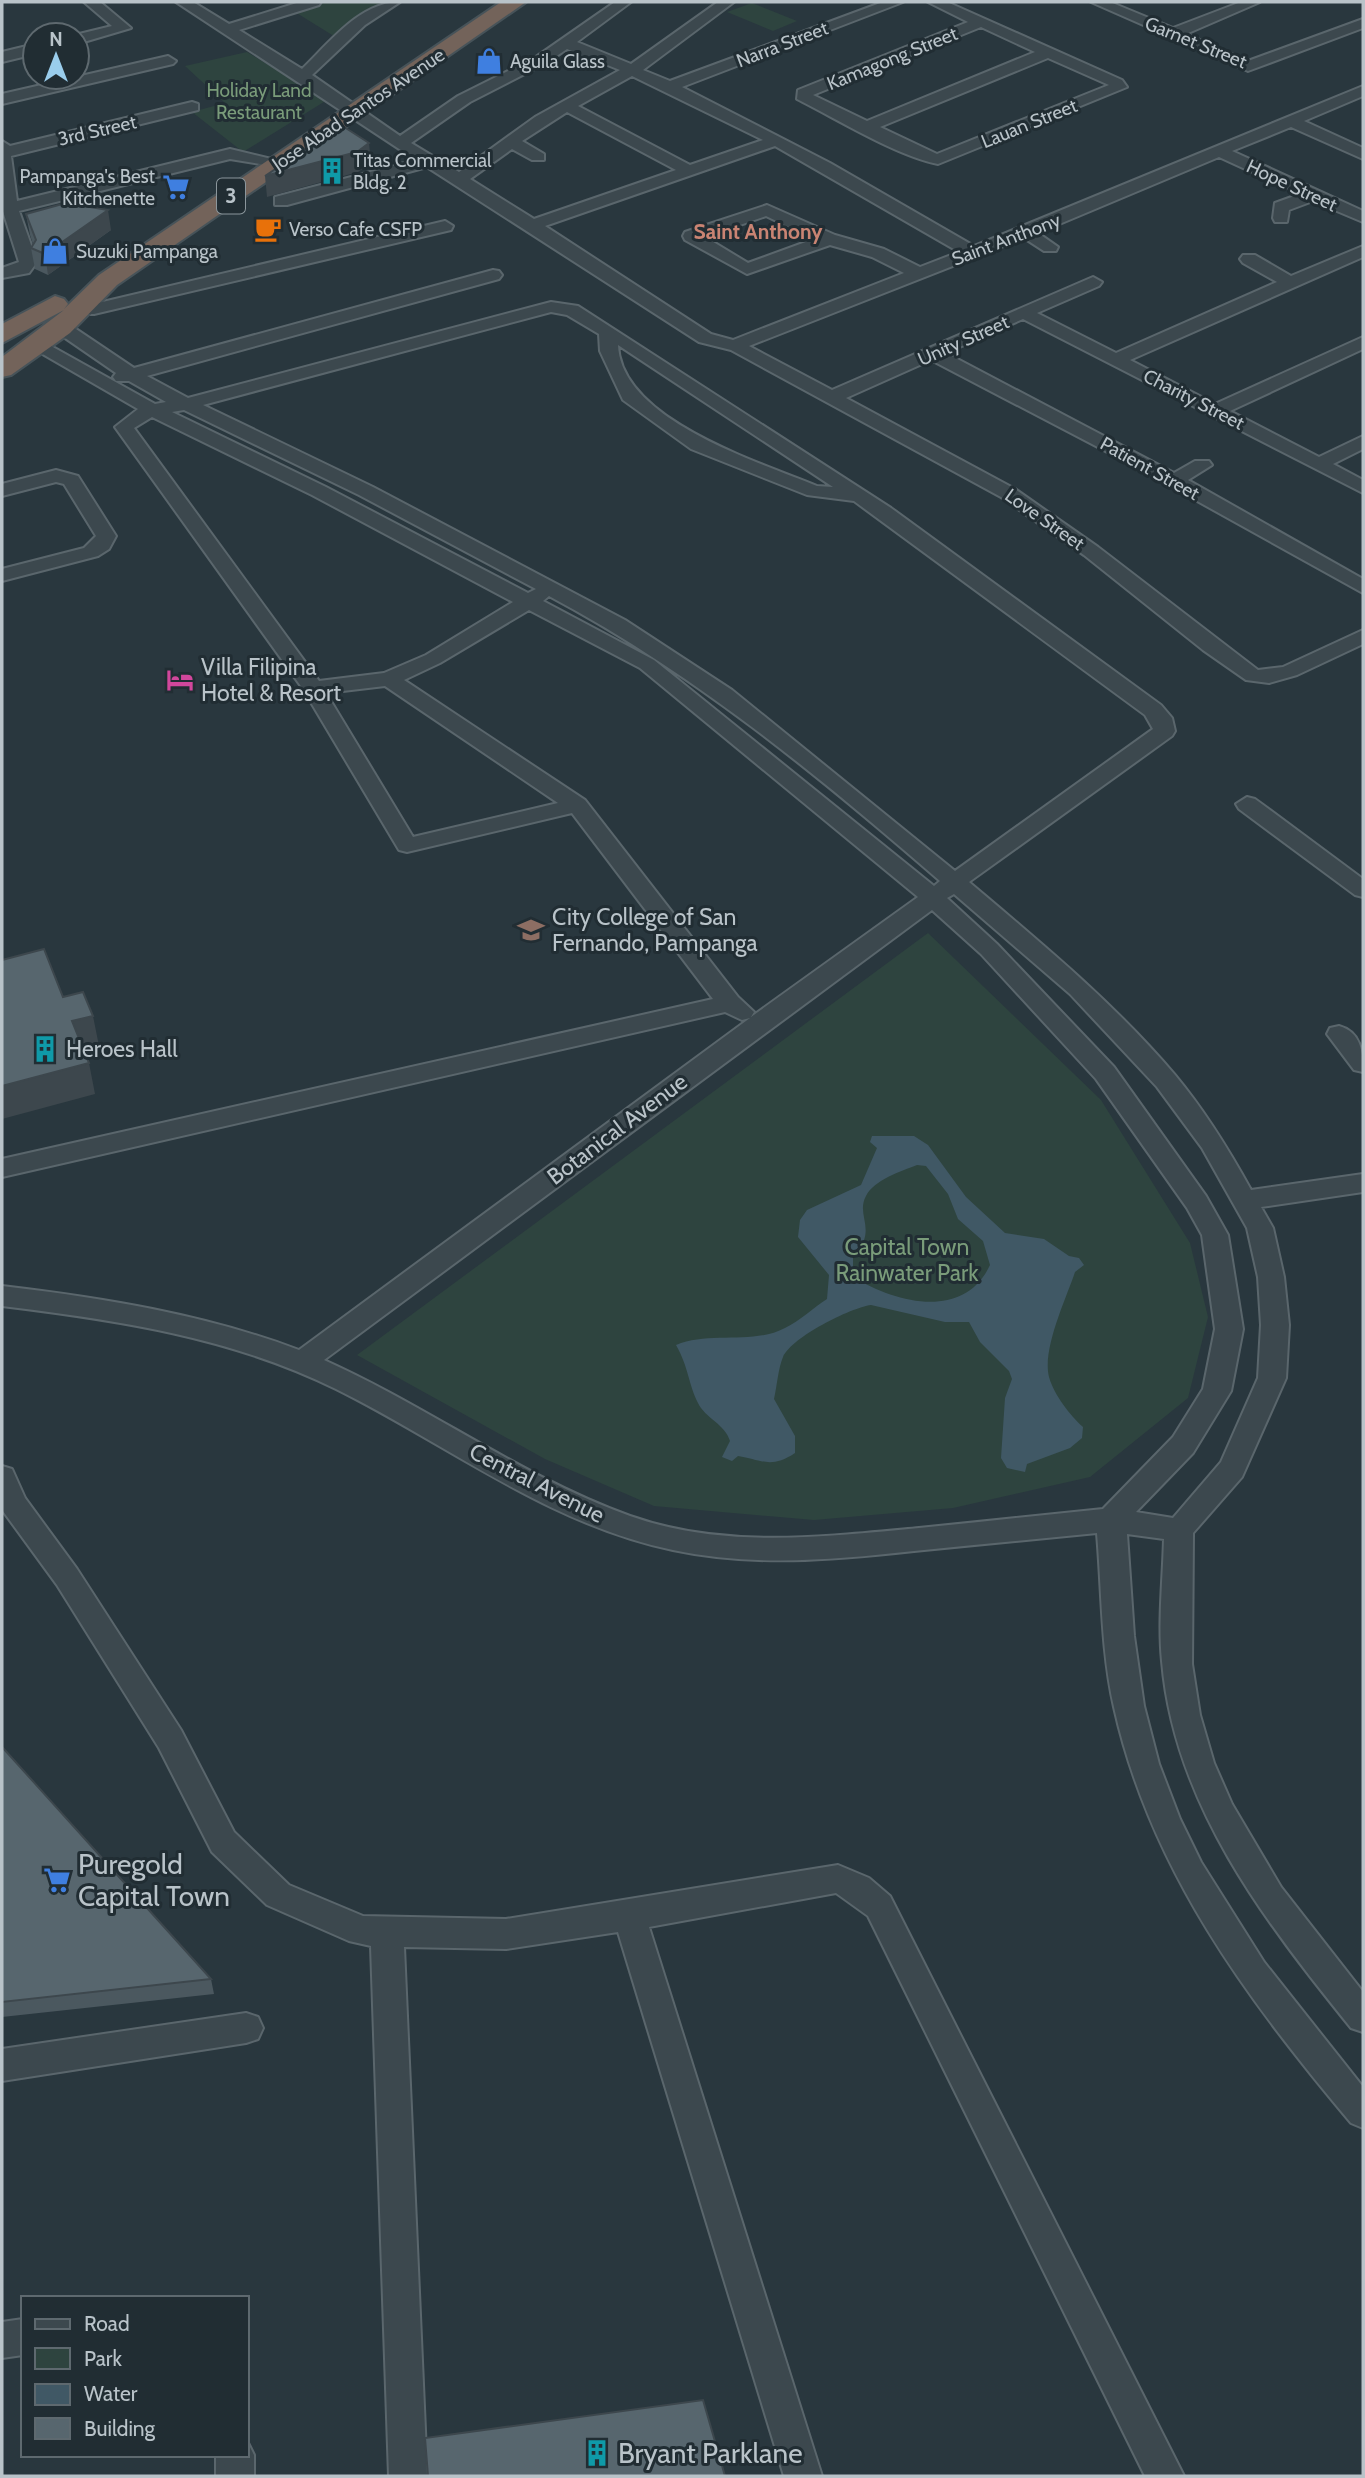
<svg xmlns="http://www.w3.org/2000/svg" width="1365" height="2478" font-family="Cabin,sans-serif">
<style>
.green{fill:#2e443f}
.water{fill:#405865;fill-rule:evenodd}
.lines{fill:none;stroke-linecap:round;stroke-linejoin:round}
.street-casing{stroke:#5a666c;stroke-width:4}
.highway-casing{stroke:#475359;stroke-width:4}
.street{fill:#3c484e;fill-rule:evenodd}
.highway{fill:#73635a;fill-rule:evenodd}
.wall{fill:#4b585f}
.shaded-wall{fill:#3d474d}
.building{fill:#57666e;stroke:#3d474d;stroke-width:2}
.labels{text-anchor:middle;stroke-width:6;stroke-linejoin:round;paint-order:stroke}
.far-street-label{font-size:19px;fill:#b9c3c9;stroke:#212d33}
.far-poi-label{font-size:19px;fill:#b9c3c9;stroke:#212d33;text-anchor:start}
.far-park-label{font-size:19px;fill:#7a9c7a;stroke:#212d33}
.shield{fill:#212d33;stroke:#8b969c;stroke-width:2}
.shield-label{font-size:21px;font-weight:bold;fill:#b9c3c9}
.far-neighbourhood-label{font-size:21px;font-weight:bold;fill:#ca8473;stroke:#212d33}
.poi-label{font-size:23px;fill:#b9c3c9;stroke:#212d33;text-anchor:start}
.street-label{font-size:23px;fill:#b9c3c9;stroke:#212d33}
.park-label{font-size:23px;fill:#7a9c7a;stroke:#212d33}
.near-poi-label{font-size:28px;fill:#b9c3c9;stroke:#212d33;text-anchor:start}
</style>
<rect width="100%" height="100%" fill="#29373e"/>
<!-- green -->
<path class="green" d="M327,2H385L357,19L337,38L295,12Z
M752,3L797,21L773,31L727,12Z
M247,52L327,100L243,152L192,112L225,103L185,66Z
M928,933L1101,1100L1190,1243L1208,1317L1188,1398L1090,1477L953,1508L814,1520L654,1506L545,1459L357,1355Z"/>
<!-- water -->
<path class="water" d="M872,1136H914L928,1145L966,1197L1005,1233L1044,1239L1069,1256L1079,1258L1084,1265L1075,1272C1066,1299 1042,1349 1049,1377C1054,1395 1070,1415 1083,1427L1082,1438L1070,1448L1027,1464L1025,1472L1007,1468L1001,1458L1005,1398L1012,1379L1009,1371L980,1342L969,1322H945L871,1305C850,1308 792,1337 783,1357C778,1369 777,1386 774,1399L795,1436V1453C771,1469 762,1460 738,1456L732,1461L722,1457L730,1441C725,1424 705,1418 698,1403C688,1383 689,1368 676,1345C710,1331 753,1345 785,1328C800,1321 813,1308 827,1299L829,1275L798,1237L800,1220L807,1210L861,1185L877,1148L870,1142ZM917,1165L926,1166L948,1194L958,1219L983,1241L990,1265C964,1321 896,1303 853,1277V1257C879,1230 855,1216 866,1196C874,1180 901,1171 917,1165Z"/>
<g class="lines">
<defs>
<path id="street" d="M84,2H100L131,28L77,44L75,35L112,26Z
M176,2H193L229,24L300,2H321L319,5L239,30L302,69C329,43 360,2 400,2L365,25L312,75L400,136L458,96L536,57L615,2H631L577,42L631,64L718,2H734L643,70L670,81L883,2H903L682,87L830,163L974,246L1363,86V96L1304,121L1363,148V159L1291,127L1232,151L1363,211V222L1313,201L1289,210L1287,222H1275L1273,218L1275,203L1300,194L1219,157L1038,233L1058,247L1056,251H1044L1024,238L749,346L832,390L1093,277L1102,282L1099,286L1037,313L1116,353L1277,282L1243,263L1240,259L1243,255H1255L1291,276L1363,246V257L1130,360L1215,404L1363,337V349L1230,411L1319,457L1363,436V449L1333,464L1363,480V493L1023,319L946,353L1174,473L1195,461H1209L1212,465L1188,480L1363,579V593L1136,467L931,360L846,398L1015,489L1098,547L1258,670L1283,667L1363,630V644L1297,675L1269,683L1246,680L1203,650L1084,555L1001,497L731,350L699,342L427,167L287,205H275V197L416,160ZM567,49L620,70L535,117L459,172L411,143L470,102L546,63ZM632,76L763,140L690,165L578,106ZM567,112L676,170L534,219L470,179L512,149L532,160H544V154L522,141ZM775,146L959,252L920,267L884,249L835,235L767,205L685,232L683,236L685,240L747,274L830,245L872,257L904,273L733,340L711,334L545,226ZM766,216L814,239L748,263L705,237Z
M928,2H947L1122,80L1127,87L938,164C897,156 837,119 797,99L798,90L968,22ZM981,27L1035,52L867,121L813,95ZM1048,58L1109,85L937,154L880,127Z
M1091,2H1110L1173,28L1241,2H1260L1186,34L1248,61L1363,19V28L1248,71Z
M35,44V54L2,62V52Z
M168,56L176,61L173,64L2,104V94Z
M192,102L198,104V110L11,156L17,201L230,149L284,162V168L230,159L19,211L37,262L29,273L2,278V268L19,262L2,208V141L10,146Z
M445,221L453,226L451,230L94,314H81L72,309L81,304H94Z
M493,270L499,271L502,275L499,279L147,376L188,398L551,302L578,306L891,508L1161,705L1172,718L1175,731L1172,736L969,882C1041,943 1114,1003 1175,1075C1205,1111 1229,1150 1251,1190L1363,1174V1192L1261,1207L1273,1228L1284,1277L1289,1325L1286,1378L1242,1477L1193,1533L1192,1664L1200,1715L1214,1763L1232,1804L1281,1887L1363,1992V2032L1351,2028C1264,1920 1174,1804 1162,1661C1158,1621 1163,1580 1164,1539L1127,1534L1134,1636L1144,1706L1159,1764L1180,1819L1201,1862L1264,1962L1363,2087V2128L1351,2123C1247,1999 1150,1869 1114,1707C1101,1650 1102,1591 1097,1533C1036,1539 975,1545 914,1551C833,1560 753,1567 673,1550C548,1524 447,1444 336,1389C231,1337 117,1320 2,1306V1286C103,1298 203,1314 299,1350L750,1018L742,1020L725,1012L2,1177V1159L713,999L572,813L407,852L399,850L303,689L115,427L138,409L27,345L36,340L42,341L155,404L166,402L129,381H116L113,377L116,373L55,331L52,327L55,323H67L134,368ZM551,312L567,315L599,334L600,351L623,400L691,449L807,495L854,501L1145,715L1153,729L955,871L732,690L625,620L373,487L203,405ZM618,345L833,487L817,486C759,462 621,420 618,345ZM184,410L359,495L536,589L528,593L326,487L172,412ZM152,417L312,495L513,602L426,655L384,673L319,681L134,428ZM549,596C692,672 818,775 940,881L934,886L654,660L543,601ZM529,610L640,668L918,897L751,1017L754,1012L738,997L585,800L404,680L440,663ZM385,686L558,803L413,837L326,693ZM954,894L1070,994L1157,1087L1202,1148L1247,1228L1258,1277L1261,1325L1258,1378L1221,1462L1173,1518L1136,1512L1193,1453L1231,1391L1243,1329L1228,1235L1206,1196L1114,1067L997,944L947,898ZM932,910L981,954L1096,1079L1187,1208L1202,1235L1215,1329L1203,1389L1173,1437L1103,1509C1042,1515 980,1522 919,1528C823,1537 723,1549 630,1516C522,1477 429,1407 324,1360Z
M56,470L78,476L116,536L109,549L98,556L2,581V569L84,548L96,536L64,484L56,482L2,496V484Z
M1247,797L1255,799L1363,879V897L1355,895L1239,809L1236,804Z
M1339,1026C1361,1032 1363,1052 1363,1072L1354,1070L1327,1034L1330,1028Z
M2,1466L12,1469L25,1498L77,1569L181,1730L234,1832L289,1885L363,1916L506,1919L838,1865L869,1878L890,1896L1184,2476H1145L868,1916L836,1893L649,1927L822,2476H784L618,1932L506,1949L404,1947L427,2476H389L371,1946L349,1941L267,1905L212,1852L159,1748L57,1585L3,1511Z
M246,2013L258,2017L263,2028L258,2039L246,2043L2,2081V2049Z
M23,2319V2355L2,2358V2322Z
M247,2441L254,2455V2476H216V2455H247Z"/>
<path id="highway" d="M501,2H526L117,285L70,333L11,375L2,377V357L64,310L2,343V324L55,296L64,299L68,304L64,309L99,275Z"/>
</defs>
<!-- street casing -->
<use href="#street" class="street-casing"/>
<!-- highway casing -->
<use href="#highway" class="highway-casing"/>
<!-- street -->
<use href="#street" class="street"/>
<!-- highway -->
<use href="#highway" class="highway"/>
</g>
<!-- wall -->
<path class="wall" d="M26,214L111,230L48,275L35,269L31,248L33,244L30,235Z
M2,1749L211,1979L214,1994L2,2017Z"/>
<!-- shaded-wall -->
<path class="shaded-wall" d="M369,143L371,163L358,172L267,197L265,176Z
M108,210L111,230L48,275L45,254Z
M93,1016L99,1046L79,1052L72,1021Z
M89,1063L95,1094L2,1119V1086Z"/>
<!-- building -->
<path class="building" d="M341,125L369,143L357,152L265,176Z
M66,203L108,210L45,254L31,248L36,240L26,214Z
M44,949L63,997L83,992L93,1016L72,1021L89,1063L2,1086V960Z
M3,1748L211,1979L2,2002V1749Z
M703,2400L725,2476H428L425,2438Z"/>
<!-- icons -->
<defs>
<symbol id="shop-bare" viewBox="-9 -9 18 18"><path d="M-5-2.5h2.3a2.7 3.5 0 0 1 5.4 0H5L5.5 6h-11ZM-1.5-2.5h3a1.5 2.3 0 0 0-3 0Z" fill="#3f7fe0" stroke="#212d33" stroke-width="2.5" paint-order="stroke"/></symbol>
<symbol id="building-bare" viewBox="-9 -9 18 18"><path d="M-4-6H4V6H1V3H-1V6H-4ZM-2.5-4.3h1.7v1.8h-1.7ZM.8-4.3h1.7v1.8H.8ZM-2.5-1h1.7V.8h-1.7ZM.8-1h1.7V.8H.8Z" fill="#0f9aa8" stroke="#212d33" stroke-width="2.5" paint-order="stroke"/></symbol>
<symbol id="supermarket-bare" viewBox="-9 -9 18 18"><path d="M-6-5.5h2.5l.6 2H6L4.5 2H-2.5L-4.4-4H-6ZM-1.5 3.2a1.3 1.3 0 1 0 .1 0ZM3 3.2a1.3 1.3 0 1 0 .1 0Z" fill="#3f7fe0" stroke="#212d33" stroke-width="2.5" paint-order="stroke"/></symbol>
<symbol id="cafe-bare" viewBox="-9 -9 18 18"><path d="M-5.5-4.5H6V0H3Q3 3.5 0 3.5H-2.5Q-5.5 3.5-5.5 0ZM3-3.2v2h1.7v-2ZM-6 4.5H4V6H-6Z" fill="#e8710a" stroke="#212d33" stroke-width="2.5" paint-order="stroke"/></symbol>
<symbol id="hotel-bare" viewBox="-9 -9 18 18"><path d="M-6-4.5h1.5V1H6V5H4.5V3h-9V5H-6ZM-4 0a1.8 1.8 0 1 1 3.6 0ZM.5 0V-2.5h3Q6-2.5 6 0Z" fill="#d1479c" stroke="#212d33" stroke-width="2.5" paint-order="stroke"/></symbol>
<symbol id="university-bare" viewBox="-9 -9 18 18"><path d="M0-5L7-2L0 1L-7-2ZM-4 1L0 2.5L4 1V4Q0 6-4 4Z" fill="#8d6e63" stroke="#212d33" stroke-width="2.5" paint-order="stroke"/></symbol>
</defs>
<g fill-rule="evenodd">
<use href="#shop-bare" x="470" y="42" width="38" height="38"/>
<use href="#building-bare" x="313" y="152" width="38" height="38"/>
<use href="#supermarket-bare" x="157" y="168" width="38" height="38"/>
<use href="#cafe-bare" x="249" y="210" width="38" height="38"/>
<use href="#shop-bare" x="36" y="232" width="38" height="38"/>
<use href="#hotel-bare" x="161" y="661" width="38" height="38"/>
<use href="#university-bare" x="512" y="911" width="38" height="38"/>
<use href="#building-bare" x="26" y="1030" width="38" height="38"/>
<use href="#supermarket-bare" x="38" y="1861" width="38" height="38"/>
<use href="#building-bare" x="578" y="2434" width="38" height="38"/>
</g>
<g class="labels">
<!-- far-street labels -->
<g class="far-street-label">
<text transform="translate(1196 42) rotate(22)" y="7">Garnet Street</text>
<text transform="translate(782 44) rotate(-21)" y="7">Narra Street</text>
<text transform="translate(892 58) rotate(-22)" y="7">Kamagong Street</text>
<text transform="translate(358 109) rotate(-34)" y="7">Jose Abad Santos Avenue</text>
<text transform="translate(1029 123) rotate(-22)" y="7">Lauan Street</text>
<text transform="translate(97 130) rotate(-13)" y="7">3rd Street</text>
<text transform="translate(1292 185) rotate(25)" y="7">Hope Street</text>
<text transform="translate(1006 239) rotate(-21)" y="7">Saint Anthony</text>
<text transform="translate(963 340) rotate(-24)" y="7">Unity Street</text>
<text transform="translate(1194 399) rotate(27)" y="7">Charity Street</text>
<text transform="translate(1150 468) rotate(29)" y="7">Patient Street</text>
<text transform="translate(1045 519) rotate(35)" y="7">Love Street</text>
</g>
<!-- far-poi labels -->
<g class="far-poi-label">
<text x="510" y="68">Aguila Glass</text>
<text x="353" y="167">Titas Commercial<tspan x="353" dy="22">Bldg. 2</tspan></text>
<text x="155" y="183" text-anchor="end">Pampanga's Best<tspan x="155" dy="22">Kitchenette</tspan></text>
<text x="289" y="236">Verso Cafe CSFP</text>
<text x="76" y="258">Suzuki Pampanga</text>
</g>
<!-- far-park labels -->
<g class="far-park-label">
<text x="259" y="97">Holiday Land<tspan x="259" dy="22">Restaurant</tspan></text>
</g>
<!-- shield labels -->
<rect class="shield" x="217" y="178.5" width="28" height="35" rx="5"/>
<g class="shield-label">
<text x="231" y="203">3</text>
</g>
<!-- far-neighbourhood labels -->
<g class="far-neighbourhood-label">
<text x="758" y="239">Saint Anthony</text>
</g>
<!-- poi labels -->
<g class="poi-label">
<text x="201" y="675">Villa Filipina<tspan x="201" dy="26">Hotel &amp; Resort</tspan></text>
<text x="552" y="925">City College of San<tspan x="552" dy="26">Fernando, Pampanga</tspan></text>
<text x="66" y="1057">Heroes Hall</text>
</g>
<!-- street labels -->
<g class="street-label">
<text transform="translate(617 1129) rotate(-37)" y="8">Botanical Avenue</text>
<text transform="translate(537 1483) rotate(27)" y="8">Central Avenue</text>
</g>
<!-- park labels -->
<g class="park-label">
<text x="907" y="1255">Capital Town<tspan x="907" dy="26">Rainwater Park</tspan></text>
</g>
<!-- near-poi labels -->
<g class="near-poi-label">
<text x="78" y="1874">Puregold<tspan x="78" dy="32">Capital Town</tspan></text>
<text x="618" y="2463">Bryant Parklane</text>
</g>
</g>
<!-- border -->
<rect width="1365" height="2478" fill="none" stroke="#b9c3c9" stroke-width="7"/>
<!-- legend -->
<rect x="21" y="2296" width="228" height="161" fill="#212d33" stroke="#5e696f" stroke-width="2"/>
<rect x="35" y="2319" width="35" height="10" fill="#3c484e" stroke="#5e696f" stroke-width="2"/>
<text x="84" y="2331" font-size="21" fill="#b9c3c9">Road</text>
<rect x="35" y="2348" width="35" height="21" fill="#2e443f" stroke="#5e696f" stroke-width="2"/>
<text x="84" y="2366" font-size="21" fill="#b9c3c9">Park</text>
<rect x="35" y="2384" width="35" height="21" fill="#405865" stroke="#5e696f" stroke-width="2"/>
<text x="84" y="2401" font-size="21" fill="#b9c3c9">Water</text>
<rect x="35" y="2418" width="35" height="21" fill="#57666e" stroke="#5e696f" stroke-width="2"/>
<text x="84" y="2436" font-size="21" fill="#b9c3c9">Building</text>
<!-- north arrow -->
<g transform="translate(56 56)"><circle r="33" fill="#212d33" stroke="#5e696f" stroke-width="2"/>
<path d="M0-5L12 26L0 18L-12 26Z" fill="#9acdec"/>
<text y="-10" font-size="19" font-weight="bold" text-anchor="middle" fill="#b9c3c9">N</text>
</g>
</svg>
